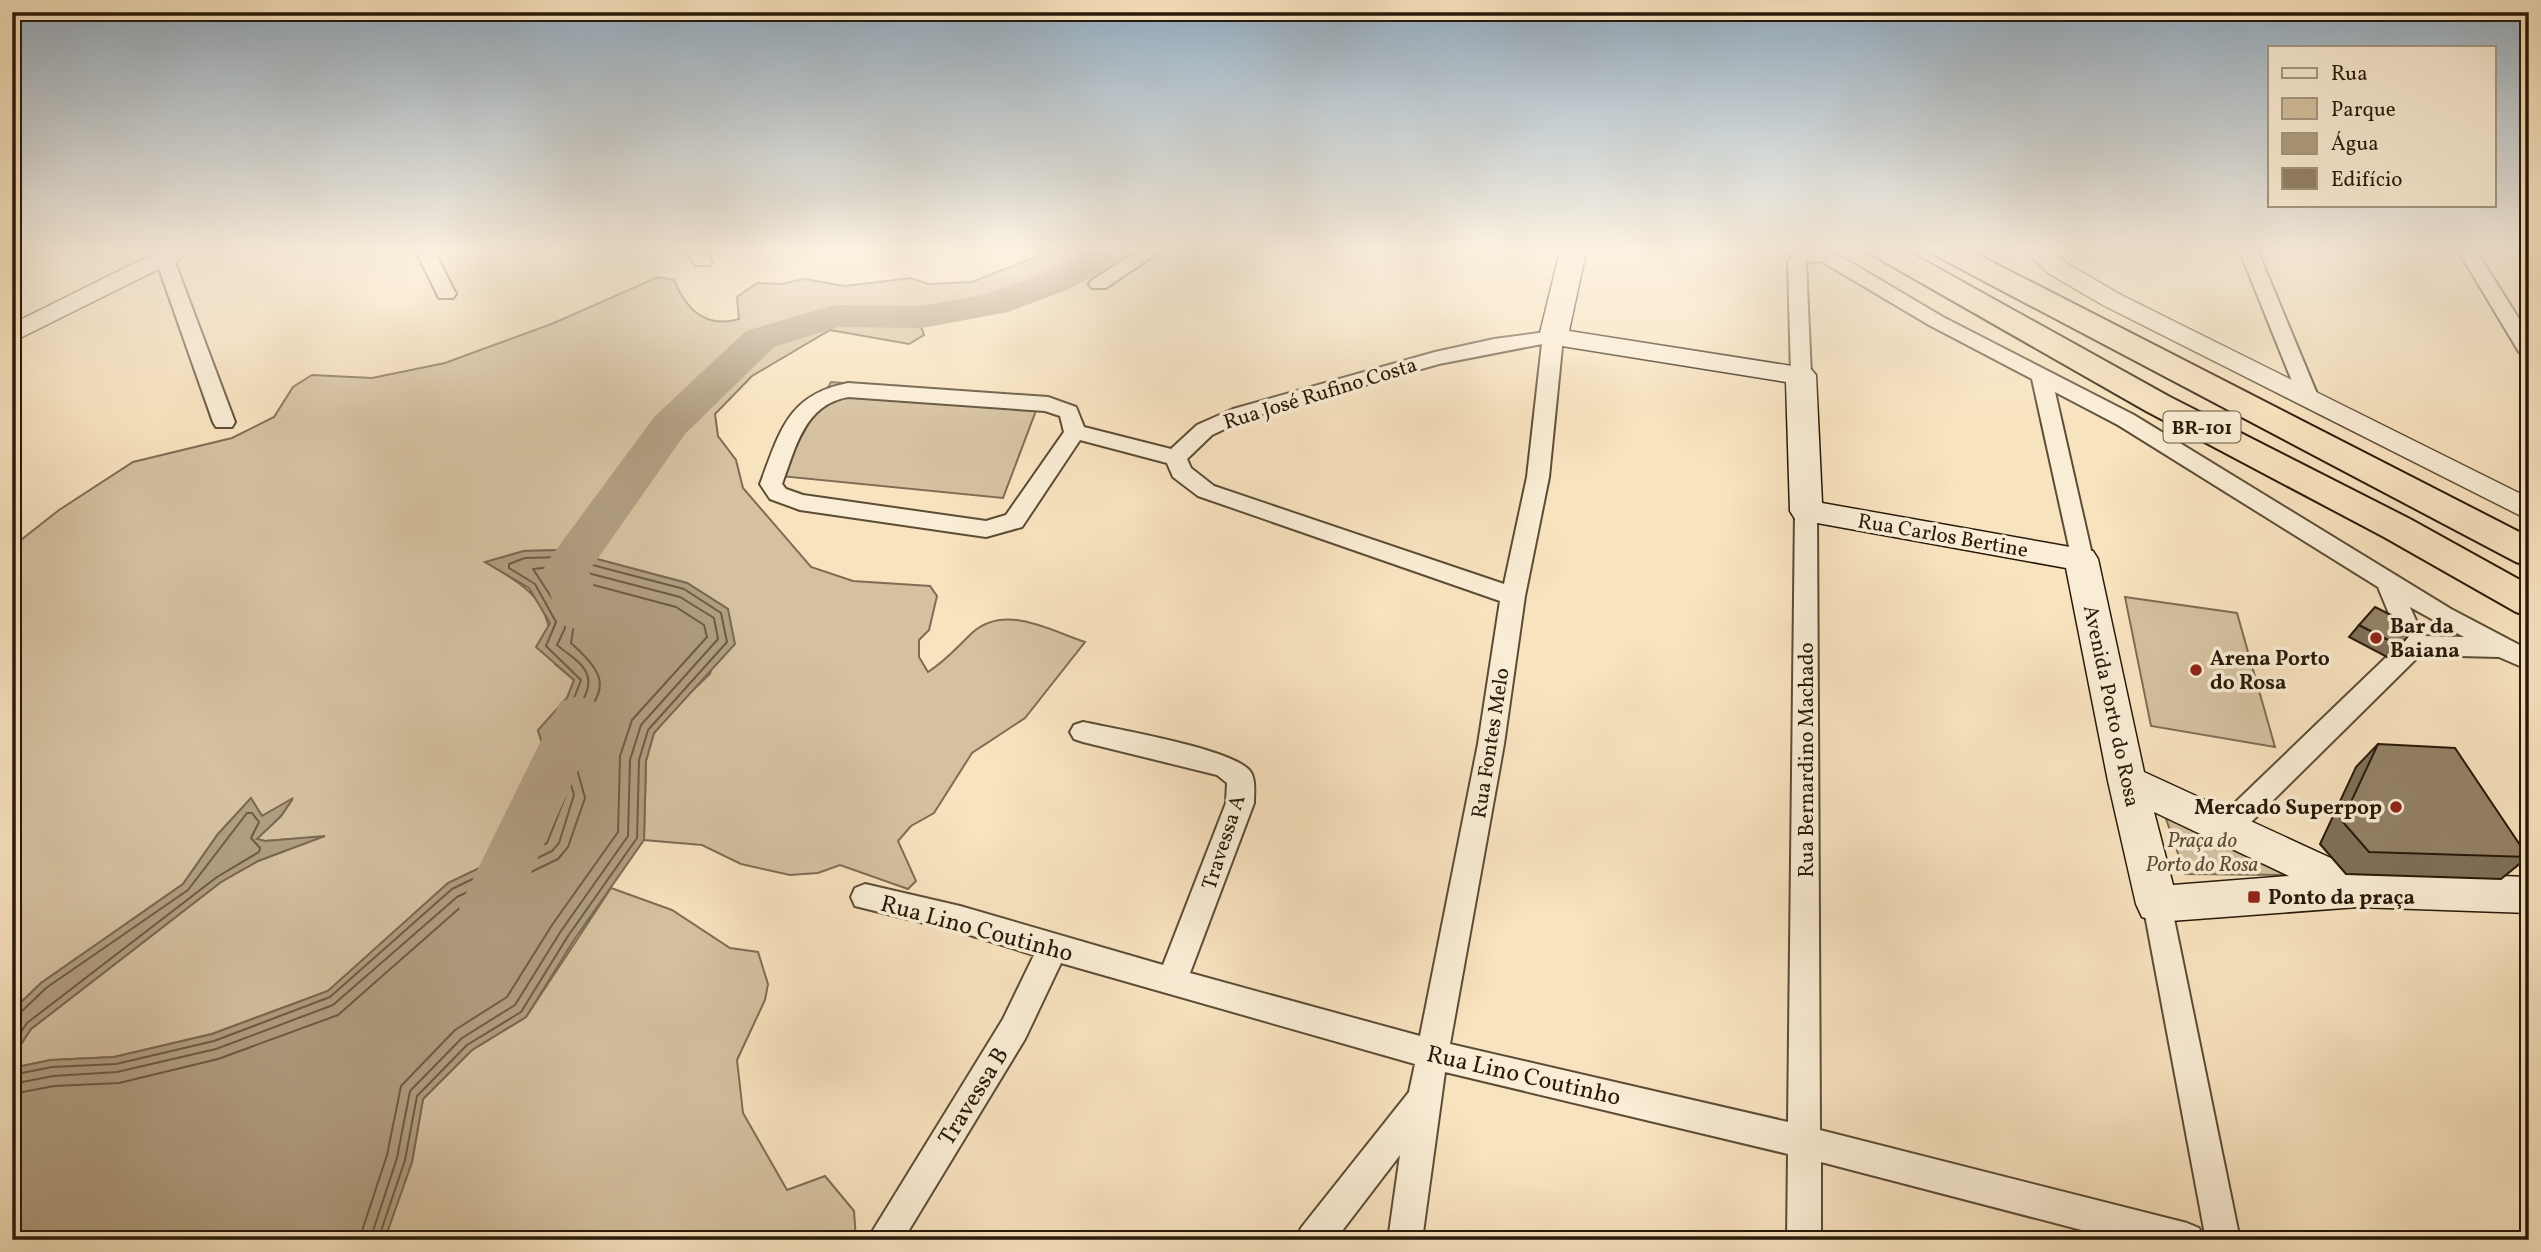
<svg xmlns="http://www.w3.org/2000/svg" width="2541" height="1252" font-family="Vollkorn,serif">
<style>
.green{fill:#d5c1a0;stroke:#7e6d54;stroke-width:2}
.water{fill:#b19e81;stroke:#7a6951;stroke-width:2}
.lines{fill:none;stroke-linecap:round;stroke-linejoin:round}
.shore{stroke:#6c5c45;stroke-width:2}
.river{fill:#b19e81;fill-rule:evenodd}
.minor-casing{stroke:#5c4c36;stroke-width:4}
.tertiary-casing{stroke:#5c4c36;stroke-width:3}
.secondary-casing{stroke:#281909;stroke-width:3}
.motorway-casing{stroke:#281909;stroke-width:4}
.minor{fill:#faedd5;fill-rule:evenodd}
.tertiary{fill:#faedd5;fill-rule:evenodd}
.secondary{fill:#faedd5;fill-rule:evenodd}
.motorway{fill:#f8e3bf;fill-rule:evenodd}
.wall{fill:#7f7059;stroke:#281909;stroke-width:2}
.building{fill:#948268;stroke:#281909;stroke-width:2}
.poi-dot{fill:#8f2418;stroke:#faedd5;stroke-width:2.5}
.labels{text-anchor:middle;stroke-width:7;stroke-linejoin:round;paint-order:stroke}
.shield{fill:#faedd5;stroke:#675946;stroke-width:2}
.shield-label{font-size:19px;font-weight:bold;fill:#281909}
.street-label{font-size:21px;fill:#281909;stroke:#faedd5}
.poi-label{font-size:21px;font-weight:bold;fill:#281909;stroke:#faedd5;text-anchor:start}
.park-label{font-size:21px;font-style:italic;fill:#5c4b36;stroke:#faedd5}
.near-street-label{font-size:24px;fill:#281909;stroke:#faedd5}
</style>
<rect width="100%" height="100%" fill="#f8e3bf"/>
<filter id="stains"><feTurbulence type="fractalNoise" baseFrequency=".00286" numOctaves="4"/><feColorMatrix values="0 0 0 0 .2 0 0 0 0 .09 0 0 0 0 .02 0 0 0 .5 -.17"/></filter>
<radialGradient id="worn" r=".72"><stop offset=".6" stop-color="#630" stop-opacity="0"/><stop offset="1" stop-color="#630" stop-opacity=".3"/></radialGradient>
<!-- green -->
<path class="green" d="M1061,247H1105C1061,268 1015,293 967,304C930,312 892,312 855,312L877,320L920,323L924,335L909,344L830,330L752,376L715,414L718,436L736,460L743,488L811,567L853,581L930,586L937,596L929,630L919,640V657L928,672C948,659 955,649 972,633C1005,603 1051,631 1085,642L1025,718L972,753L934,813L911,826L898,841L916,881L908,889L840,865L818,873L790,875L741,864L702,845L644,840L646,761L654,733L676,706L710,674L728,609L687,583L563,550L524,551L486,562C540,595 547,600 555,664L574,680L567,698L538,731L559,795L544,837L448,883L328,991L212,1034L114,1057L51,1060L12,1068V1058L31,1029L221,882L258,861L321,837L265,841L256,839L281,816L292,800L262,816L251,799L218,834L183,884L41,983L12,1011V547L59,510L133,462L232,438L274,417L293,387L312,375L372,378L445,363L554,323L658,277L674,280C686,309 705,329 739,319L737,297L757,283L781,284L804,279L845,286L911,278L928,284L972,282Z
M831,382L1040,400L1003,498L780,476Z
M2125,597L2237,613L2275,747L2151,726Z
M2162,807L2299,875L2185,874Z
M611,888L672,910L730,948L758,952L768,984L765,1000L737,1060L743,1113L787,1190L825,1176L854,1211L856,1240H383L412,1162L423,1099L472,1050L526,1017Z"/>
<!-- water -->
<path class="water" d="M563,550L687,583L728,609L735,644L654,733L646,761L644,840L574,940L526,1017L472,1050L423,1099L412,1162L385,1239L12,1240V1068L51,1060L114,1057L212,1034L328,991L448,883L544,837L559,795L538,730L567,698L574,680L536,647L550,623L529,588L485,562L524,551Z
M251,798L262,816L293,798L281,816L257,839L265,841L325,836L258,861L221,882L31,1029L12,1058V1011L41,983L183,884L218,834Z"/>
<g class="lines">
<!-- shore -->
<path class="shore" d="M12,1015L19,1014L46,988L188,890L247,813H252L259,822L251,838L260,848L259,852L217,877L27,1023L12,1045
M12,1075L52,1067L116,1064L214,1041L330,997L452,889L547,843L566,795L546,732L573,701L581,680L546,646L556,622L535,584L509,568V564L525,558L562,557L684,589L721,613L727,642L648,730L639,760L637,838L568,936L521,1012L467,1045L417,1096L405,1160L378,1240
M12,1084L53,1076L117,1072L216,1049L333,1005L457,897L552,851L559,843L574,795L556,734C568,719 597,693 586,672C581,661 566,653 557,645L565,628V618L533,569L561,566L680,597L714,618L718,639L641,725L630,760L628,836L561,931L515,1005L462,1038L410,1091L397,1158L370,1240
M12,1094L54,1086L119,1083L218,1059L338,1015L463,905L558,859L568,847L585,798L568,737C602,693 617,684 571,643L575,618L556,578L560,576L676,607L704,625L707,637L632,720L620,756L618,832L552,925L507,997L455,1030L401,1086L387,1155L359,1240"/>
<!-- river -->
<path class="river" d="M1093,247H1137L1132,255L1067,290L1008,312L922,328L838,327L774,347L685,434L589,571L602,613L596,625L579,630L562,625L556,613L543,570L550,558L655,416L746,331L835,305L922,306L987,294L1041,274Z
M578,696L596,702L603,716L507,925L487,932L467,925L459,908L467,891L560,702Z"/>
<defs>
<path id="minor" d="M414,247H432L456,294L453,298H439Z
M683,247H701L712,261L710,265H696Z
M1145,247H1166L1106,288H1092L1089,284L1092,280Z
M2238,247H2256L2320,401L2317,406L2310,408L2300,401Z
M2456,247H2474L2529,335V358L2519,352Z
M1811,248L1833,252L1943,317L2134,415L2451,609L2529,650V670L2499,657L2420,655L2238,835L2228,839L2218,835L2214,827L2218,819L2401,643L2378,587L2118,425L2055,392L2093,559L2089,565H2073L2032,379L1929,325L1821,261L1806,262L1811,375L1801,381L1794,380L1791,375L1788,262L1793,254ZM2410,607L2464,637L2423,636Z
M164,251L173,257L235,422L232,427H216L213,422L155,257Z
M1553,331L1563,337L1549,477L1525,596L1504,744L1450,1044L1788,1122L1795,511L1798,505H1814L1817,511L1820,1130L2187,1223L2199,1228L2204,1240H2120L1821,1162V1240H1787L1788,1154L1445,1072L1422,1240H1388L1400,1155L1335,1240H1296L1301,1228L1409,1092L1415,1064L1061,963L1025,1039L903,1240H867L1003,1019L1034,955L960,932L855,906L851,897L855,888L865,884L960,906L1163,965L1226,803L1227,783L1217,775L1083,742L1074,739L1070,732L1074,725L1083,722C1115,729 1233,749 1250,771C1256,779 1254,793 1254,803L1190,973L1420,1036L1478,744L1500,601L1198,496L1173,477L1167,463L1080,440L1022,527L986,537L800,510L770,499L760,484C780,432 787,395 848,383L1048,397L1076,407L1084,427L1171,449L1197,425L1233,409L1435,352L1494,339ZM1542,344L1527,477L1504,584L1214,486L1191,468L1187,459L1212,435L1248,418L1439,364ZM848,397L1045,411L1060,416L1064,432L1006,515L986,521L803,495L786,489L782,484C796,447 804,405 848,397Z
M2157,891L2167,895L2171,904L2240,1240H2206L2143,904L2147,895Z"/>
<path id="tertiary" d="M167,247H197L193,252L12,342V324Z
M2021,247H2047L2066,263L2121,295L2529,498V520L2103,305L2048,273Z"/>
<path id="secondary" d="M1561,247H1587L1569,331L1811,369L1816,375L1822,503L2093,551L2098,559L2144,772L2359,871L2529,877V913L2358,907L2157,922L2142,917L2136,904L2108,781L2066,568L1795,519L1790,511L1786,382L1543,343L1539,337ZM2154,812L2289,876L2173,885Z"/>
<path id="motorway" d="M1865,247H1900L2170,397L2410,519L2529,585V616L2516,612L2384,537L2146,411L1869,253Z
M1926,247H1963L2529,537V566L2516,562L1931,253Z"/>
</defs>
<!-- minor casing -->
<use href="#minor" class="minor-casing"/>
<!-- tertiary casing -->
<use href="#tertiary" class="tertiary-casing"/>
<!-- secondary casing -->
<use href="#secondary" class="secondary-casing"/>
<!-- motorway casing -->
<use href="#motorway" class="motorway-casing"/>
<!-- minor -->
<use href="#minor" class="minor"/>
<!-- tertiary -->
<use href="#tertiary" class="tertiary"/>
<!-- secondary -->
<use href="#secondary" class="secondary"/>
<!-- motorway -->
<use href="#motorway" class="motorway"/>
</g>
<!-- wall -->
<path class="wall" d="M2359,625L2400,646L2389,658L2349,637Z
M2378,744L2528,857L2501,879L2346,874L2320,844L2356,767Z"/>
<!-- building -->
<path class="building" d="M2375,607L2415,627L2400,646L2359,625Z
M2378,744L2455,748L2528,857L2369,852L2342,821Z"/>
<!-- sky -->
<linearGradient id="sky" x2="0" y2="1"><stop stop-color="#92abbf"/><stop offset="0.59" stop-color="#fcf2e2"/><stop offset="1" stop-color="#fcf2e2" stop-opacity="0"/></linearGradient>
<rect width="2541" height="422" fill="url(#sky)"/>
<!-- markers -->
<g class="poi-dot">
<circle cx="2376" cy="638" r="7"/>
<circle cx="2196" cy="670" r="7"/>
<circle cx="2396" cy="807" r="7"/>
<rect x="2247" y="890" width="14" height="14" rx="3.5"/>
</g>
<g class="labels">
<!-- shield labels -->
<rect class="shield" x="2163.5" y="411.5" width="77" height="31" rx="5"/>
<g class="shield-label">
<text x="2202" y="434">BR-101</text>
</g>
<!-- street labels -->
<g class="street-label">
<text transform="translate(1320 393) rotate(-17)" y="7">Rua José Rufino Costa</text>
<text transform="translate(1943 535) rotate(10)" y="7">Rua Carlos Bertine</text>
<text transform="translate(2112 706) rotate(78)" y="7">Avenida Porto do Rosa</text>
<text transform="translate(1490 743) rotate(-81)" y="7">Rua Fontes Melo</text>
<text transform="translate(1806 760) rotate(-90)" y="7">Rua Bernardino Machado</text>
<text transform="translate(1223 842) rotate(-72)" y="7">Travessa A</text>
</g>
<!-- poi labels -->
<g class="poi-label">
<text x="2390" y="633">Bar da<tspan x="2390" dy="24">Baiana</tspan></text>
<text x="2210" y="665">Arena Porto<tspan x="2210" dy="24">do Rosa</tspan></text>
<text x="2382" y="814" text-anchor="end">Mercado Superpop</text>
<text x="2268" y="904">Ponto da praça</text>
</g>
<!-- park labels -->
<g class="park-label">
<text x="2202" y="847">Praça do<tspan x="2202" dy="24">Porto do Rosa</tspan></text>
</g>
<!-- near-street labels -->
<g class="near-street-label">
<text transform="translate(977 928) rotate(15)" y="8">Rua Lino Coutinho</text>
<text transform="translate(1524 1075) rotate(13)" y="8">Rua Lino Coutinho</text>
<text transform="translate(973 1096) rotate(-58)" y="8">Travessa B</text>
</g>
</g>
<!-- margin -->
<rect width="2541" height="1252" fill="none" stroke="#f8e3bf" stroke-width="42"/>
<rect x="14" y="14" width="2513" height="1224" fill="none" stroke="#281909" stroke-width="3.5"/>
<rect x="21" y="21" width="2499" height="1210" fill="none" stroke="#281909" stroke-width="2"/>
<!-- legend -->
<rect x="2268" y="46" width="228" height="161" fill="#faedd5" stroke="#a69883" stroke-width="2"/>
<rect x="2282" y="68" width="35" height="10" fill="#faedd5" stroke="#a69883" stroke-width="2"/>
<text x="2331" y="80" font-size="21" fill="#281909">Rua</text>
<rect x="2282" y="98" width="35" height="21" fill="#d5c1a0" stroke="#a69883" stroke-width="2"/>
<text x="2331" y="116" font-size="21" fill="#281909">Parque</text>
<rect x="2282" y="133" width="35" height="21" fill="#b19e81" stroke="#a69883" stroke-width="2"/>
<text x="2331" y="150" font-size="21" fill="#281909">Água</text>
<rect x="2282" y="168" width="35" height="21" fill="#948268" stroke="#a69883" stroke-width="2"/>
<text x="2331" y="186" font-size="21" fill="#281909">Edifício</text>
<rect width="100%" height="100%" filter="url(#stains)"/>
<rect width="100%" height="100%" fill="url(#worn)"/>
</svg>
